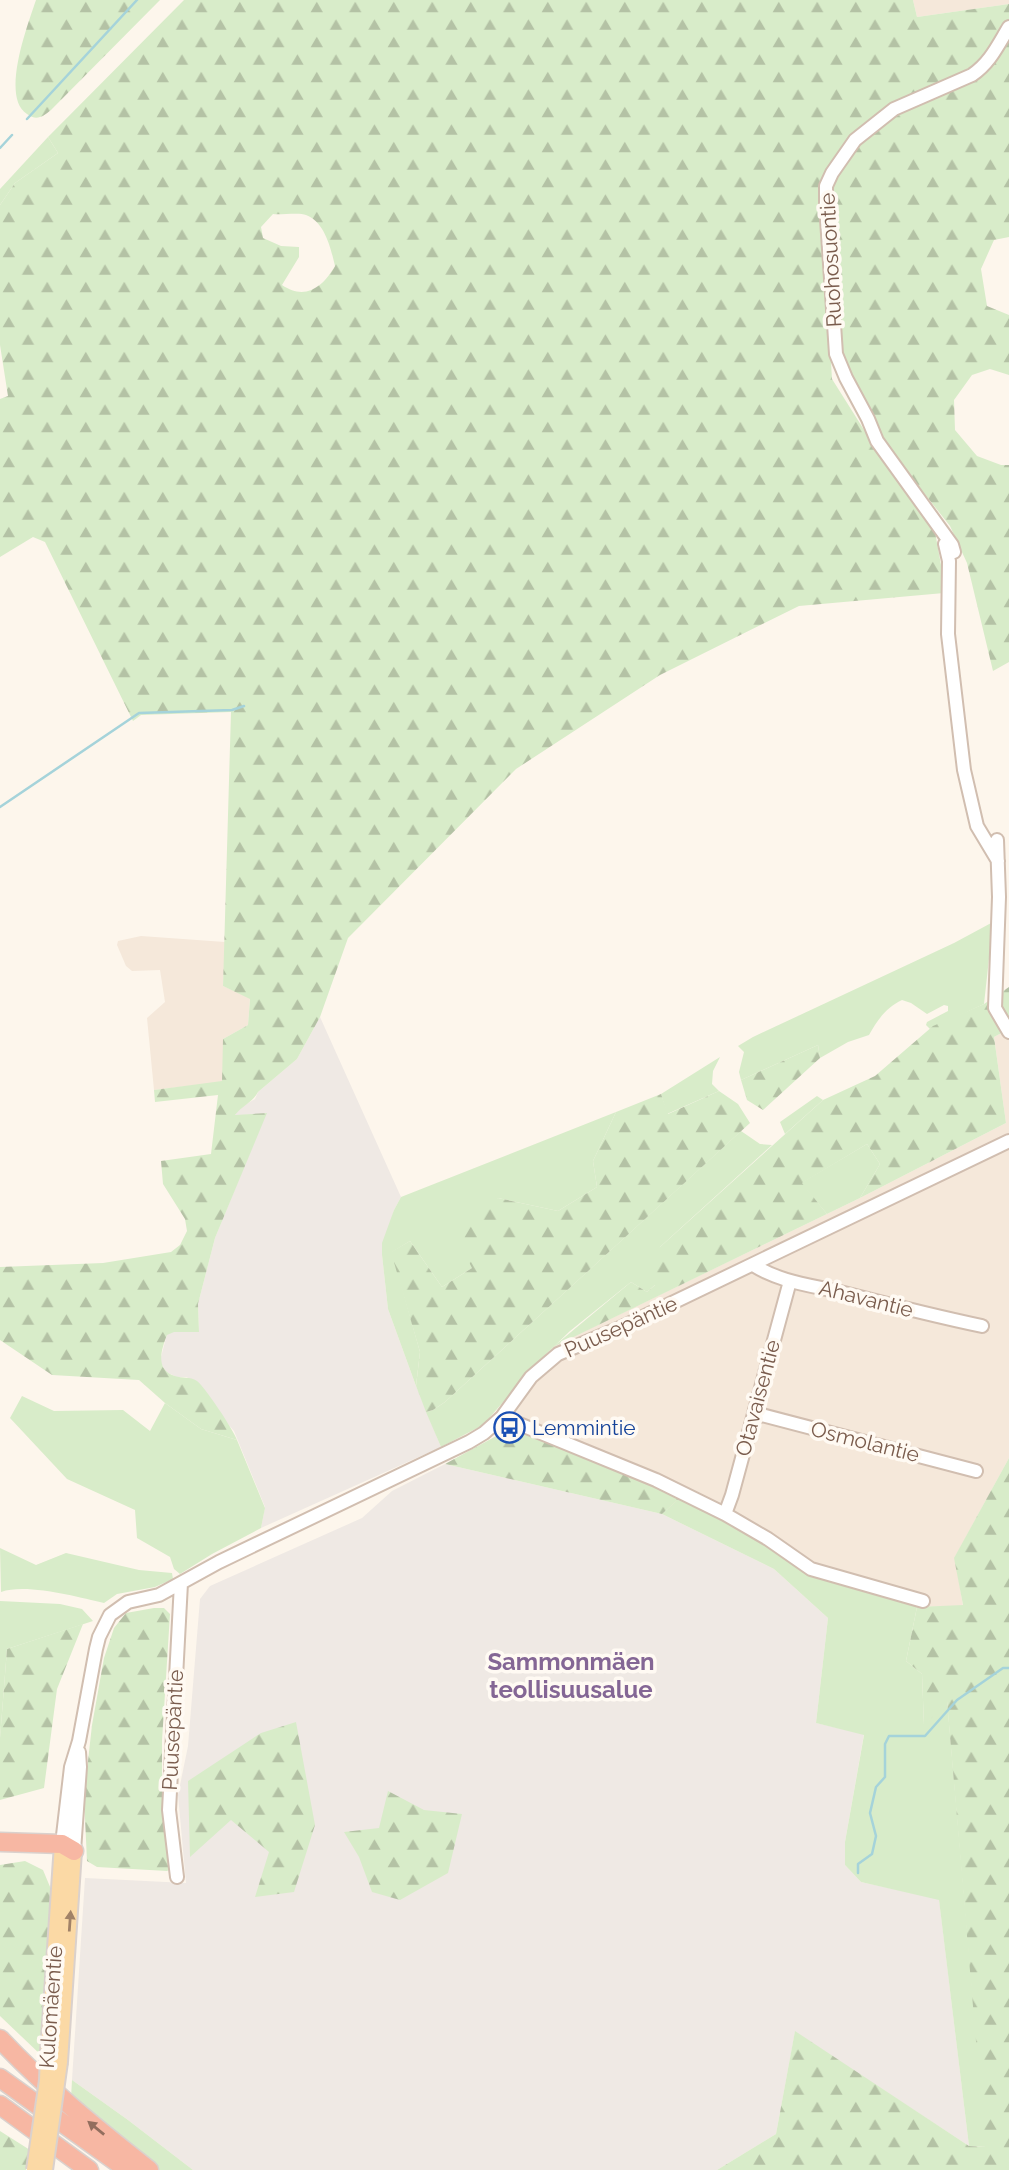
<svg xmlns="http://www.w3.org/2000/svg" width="1009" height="2170" font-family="Raleway,sans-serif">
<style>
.residential{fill:#f5e8da}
.industrial{fill:#efe9e4}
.grass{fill:#d8ecc9}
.forest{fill:url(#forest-firs);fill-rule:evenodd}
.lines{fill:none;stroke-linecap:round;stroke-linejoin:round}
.stream{stroke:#a5d3da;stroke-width:2.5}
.minor-casing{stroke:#d1beb0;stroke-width:16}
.major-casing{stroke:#dad1cd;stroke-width:18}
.highway-casing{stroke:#dad1cd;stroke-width:21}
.minor{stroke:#fff;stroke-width:12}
.major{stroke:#fbd9a5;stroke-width:14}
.highway{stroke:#f7b7a3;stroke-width:18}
.major-bridge-casing{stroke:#dad1cd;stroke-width:18;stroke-linecap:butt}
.major-bridge{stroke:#fbd9a5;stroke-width:14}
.oneway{fill:#a18267}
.oneway2{fill:#936e5e}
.labels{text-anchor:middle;stroke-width:7;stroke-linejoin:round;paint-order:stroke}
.street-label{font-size:21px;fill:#7a5c4d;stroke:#fffaf3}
.transit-label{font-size:21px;fill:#164399;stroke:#fffaf3;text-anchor:start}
.quarter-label{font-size:24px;font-weight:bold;fill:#846695;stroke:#fffaf3}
</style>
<defs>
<pattern id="forest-firs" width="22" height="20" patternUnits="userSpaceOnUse" patternTransform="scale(1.75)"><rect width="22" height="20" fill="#d8ecc9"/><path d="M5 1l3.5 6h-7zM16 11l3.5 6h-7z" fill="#b4c2a5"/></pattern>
</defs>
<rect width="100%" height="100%" fill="#fdf6ec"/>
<!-- residential -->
<path class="residential" d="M913,0H1009V4L917,17Z
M141,936L225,942L223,986L250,998L248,1025L223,1039V1082L154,1090L147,1018L165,1002L160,970L132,971L126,966L117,945L118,941Z
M1009,1029V1458L955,1557L963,1606L917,1607L813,1574L500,1434L534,1383L558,1362L552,1347L860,1198L1006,1123L994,1037Z"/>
<!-- industrial -->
<path class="industrial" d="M320,1017L401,1197L394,1210L382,1255L388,1309L416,1386L441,1447L261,1528L265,1507L234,1431L187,1377H177L166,1372L160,1361L167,1334L174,1331L199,1332L198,1304L215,1238L266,1113L234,1116L241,1107L255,1099L258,1092L297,1059Z
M445,1464L662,1514L774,1569L828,1618L816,1723L864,1734L845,1842V1865L861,1882L939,1899L969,2146L795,2032L776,2134L717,2170H193L128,2120L72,2080L85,1878L186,1883L178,1795L188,1746L200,1599L210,1586L362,1518L392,1491Z"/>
<!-- grass -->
<path class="grass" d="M48,137L58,153L15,183L0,205V189Z
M993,922L984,1004L930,1029L926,1025L927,1022L948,1011V1006L944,1005L927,1014L911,1003L902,1000C886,1008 878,1019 869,1035L848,1042L820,1058L818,1045L741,1080L739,1072L744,1052L738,1046L753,1037L954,943Z
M720,1057L713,1071L712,1084L719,1091L667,1114L661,1094Z
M817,1096L823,1100L785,1134L780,1122Z
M616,1112L593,1161L597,1187L558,1211L498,1198L472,1268L442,1287L410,1241L392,1252L420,1352L416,1386L388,1309L382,1255V1243L394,1210L401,1197Z
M741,1131L760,1144L772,1145L660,1247L656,1284L647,1292L631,1282L570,1331L541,1359L483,1425L441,1447L426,1412L433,1410L445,1402Z
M867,1144L880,1164L860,1198L827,1214L801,1183Z
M22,1396L54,1411L123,1410L150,1431L165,1403L201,1429L237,1440L265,1508L261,1528L212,1554L180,1574L174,1569L170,1557L137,1538L135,1510L67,1479L10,1418Z
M683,1495L758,1538L813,1574L917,1607L906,1661L922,1674L924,1725L947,1700L986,2147L969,2146L939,1900L861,1882L845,1865V1842L864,1735L816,1723L828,1618L774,1569L662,1514Z
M0,1548L36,1565L66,1553L139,1570L172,1573L173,1579L155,1587L117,1594L104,1603C77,1597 27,1583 1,1592Z
M0,1601L60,1604L82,1609L93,1621L7,1649L0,1738Z
M72,2080L128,2120L193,2170H159L71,2098Z"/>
<!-- forest -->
<path class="forest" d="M36,0H160L51,110C43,117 36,121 27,114C0,97 28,24 36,0Z
M184,0H913L917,17L1009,4V21L992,53L966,72L917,93L837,156L819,194L823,226L832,379L883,460L935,532L941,565L944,593L799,606L660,675L516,769L348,938L320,1017L297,1059L258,1092C253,1102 242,1106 235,1115L267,1113L215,1238L198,1304L199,1332H174L167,1335C161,1350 155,1370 175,1376C182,1379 190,1376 197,1381C205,1387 233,1429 237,1440L201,1429L165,1403L139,1380L52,1375L0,1340V1267L103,1263L171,1252L180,1245L187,1231L185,1219L163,1184L161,1161L211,1154L218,1095L155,1102L154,1090L222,1081L223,1039L248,1025L250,999L223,986L231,712L141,715L133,721L45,542L33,537L0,557V399L8,396L0,345V205L15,183L58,153L48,137ZM273,214C281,215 300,212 306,215C325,222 331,249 335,266C323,287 305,301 282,285L299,257V247L281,246L263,238L261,227Z
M1009,34V237L994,240L981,269L987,306L1009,315V375L990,369L972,375L954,400L955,430L977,456L1001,465H1009V662L993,671L967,563L950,526L886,445L847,373L840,348L830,207L832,181L845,161L873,131L918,103L961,85Z
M1009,987V1029L994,1037L1006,1123L860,1198L880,1164L867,1144L802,1183L827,1214L553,1347L631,1282L647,1292L655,1285L639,1273L660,1247L823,1100L875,1076L933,1026L984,1004Z
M818,1045L820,1058L763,1110L747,1100L741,1080Z
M719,1091L738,1104L750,1123L445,1402L433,1410L426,1412L416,1386L420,1352L391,1252L410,1241L442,1287L472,1268L455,1235L498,1198L558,1211L597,1187L593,1161L616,1112L661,1094L668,1114Z
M514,1428L683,1495L662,1514L445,1464L500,1434Z
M1009,1458V2170H717L776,2134L795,2031L969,2146L985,2147L947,1701L924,1726L922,1674L906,1661L917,1607L963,1605L954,1558Z
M154,1608H164L170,1614L162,1741V1801L171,1869L167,1871L97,1867L87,1861L84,1797L92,1725L104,1658L114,1628L126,1613Z
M83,1624L57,1689L44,1788L0,1800V1738L7,1649Z
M296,1722L315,1825L294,1892L255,1897L269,1852L231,1820L190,1857L188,1781L261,1733Z
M388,1791L424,1810L462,1814L448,1873L400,1900L372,1892L359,1857L344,1832L379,1828Z
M25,1861L43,1870L53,1894L42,2056L0,2016V1865Z
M0,2131L30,2150L26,2170H0Z"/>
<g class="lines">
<!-- stream -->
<path class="stream" d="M27,119L137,0
M0,148L12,135
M0,807L139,713L232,710L244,706
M858,1873V1864L872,1854L876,1836L870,1813L876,1787L885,1777V1744L889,1736H925L957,1700L1003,1668H1009"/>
<defs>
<path id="minor" d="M945,544L949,561L948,634L964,770L977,826L998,861
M954,552L952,545L877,441L868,419L846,378L836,354L826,204V186L832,173L855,140L894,109L972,75C990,63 998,45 1009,27
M997,840L999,897L995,1008L1009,1032
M753,1265C780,1282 810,1285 840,1292C887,1304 934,1316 982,1326
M754,1413L976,1471
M502,1417L656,1480L725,1514L768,1539L811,1569L923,1601
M725,1514L732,1495L790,1281
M62,1844L71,1767L79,1741L96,1649L99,1637L110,1615L128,1602L159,1595L219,1562L469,1442L484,1433L502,1417L531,1377L558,1354L620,1328L1009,1141
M74,1851L80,1767L79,1752
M177,1877L169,1810L181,1583"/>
<path id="major" d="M48,2053L62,1844
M60,2062L74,1851"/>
<path id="highway" d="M0,1842L62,1844L74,1851
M0,2039C46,2088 97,2129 149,2170
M0,2078L128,2170
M0,2105L89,2170"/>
</defs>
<!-- minor casing -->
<use href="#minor" class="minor-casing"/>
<!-- major casing -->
<use href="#major" class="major-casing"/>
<!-- highway casing -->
<use href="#highway" class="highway-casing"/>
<!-- minor -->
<use href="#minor" class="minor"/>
<!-- major -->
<use href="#major" class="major"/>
<!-- highway -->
<use href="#highway" class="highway"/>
<defs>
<path id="major-bridge" d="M34,2170L47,2080L48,2053
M45,2170L60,2062"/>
</defs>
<!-- major-bridge casing -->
<use href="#major-bridge" class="major-bridge-casing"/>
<!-- major-bridge -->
<use href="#major-bridge" class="major-bridge"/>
</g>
<!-- one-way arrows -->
<defs><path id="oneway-solid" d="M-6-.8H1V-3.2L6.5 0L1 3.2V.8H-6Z" transform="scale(1.75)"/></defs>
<use class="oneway" href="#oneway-solid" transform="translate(70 1921) rotate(-86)"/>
<use class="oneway2" href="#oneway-solid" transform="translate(96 2128) rotate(-141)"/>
<!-- icons -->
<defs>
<symbol id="bus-ring" viewBox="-11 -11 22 22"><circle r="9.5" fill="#fffaf3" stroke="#1a4fb4" stroke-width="1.5"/><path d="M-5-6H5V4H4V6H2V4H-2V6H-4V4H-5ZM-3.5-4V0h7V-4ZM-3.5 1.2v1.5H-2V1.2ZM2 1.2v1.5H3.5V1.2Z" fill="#1a4fb4"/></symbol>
</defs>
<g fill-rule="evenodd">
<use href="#bus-ring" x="492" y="1410" width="35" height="35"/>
</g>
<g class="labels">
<!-- street labels -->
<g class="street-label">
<text transform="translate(831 260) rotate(-93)" y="7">Ruohosuontie</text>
<text transform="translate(866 1299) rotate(14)" y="7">Ahavantie</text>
<text transform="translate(621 1327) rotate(-24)" y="7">Puusepäntie</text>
<text transform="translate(758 1398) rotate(-75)" y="7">Otavaisentie</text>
<text transform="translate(865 1442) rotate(14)" y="7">Osmolantie</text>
<text transform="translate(173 1730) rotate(-87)" y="7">Puusepäntie</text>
<text transform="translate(51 2007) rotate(-86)" y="7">Kulomäentie</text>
</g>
<!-- transit labels -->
<g class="transit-label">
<text x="532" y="1435">Lemmintie</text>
</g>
<!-- quarter labels -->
<g class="quarter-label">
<text x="571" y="1670">Sammonmäen<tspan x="571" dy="28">teollisuusalue</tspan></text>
</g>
</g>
</svg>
